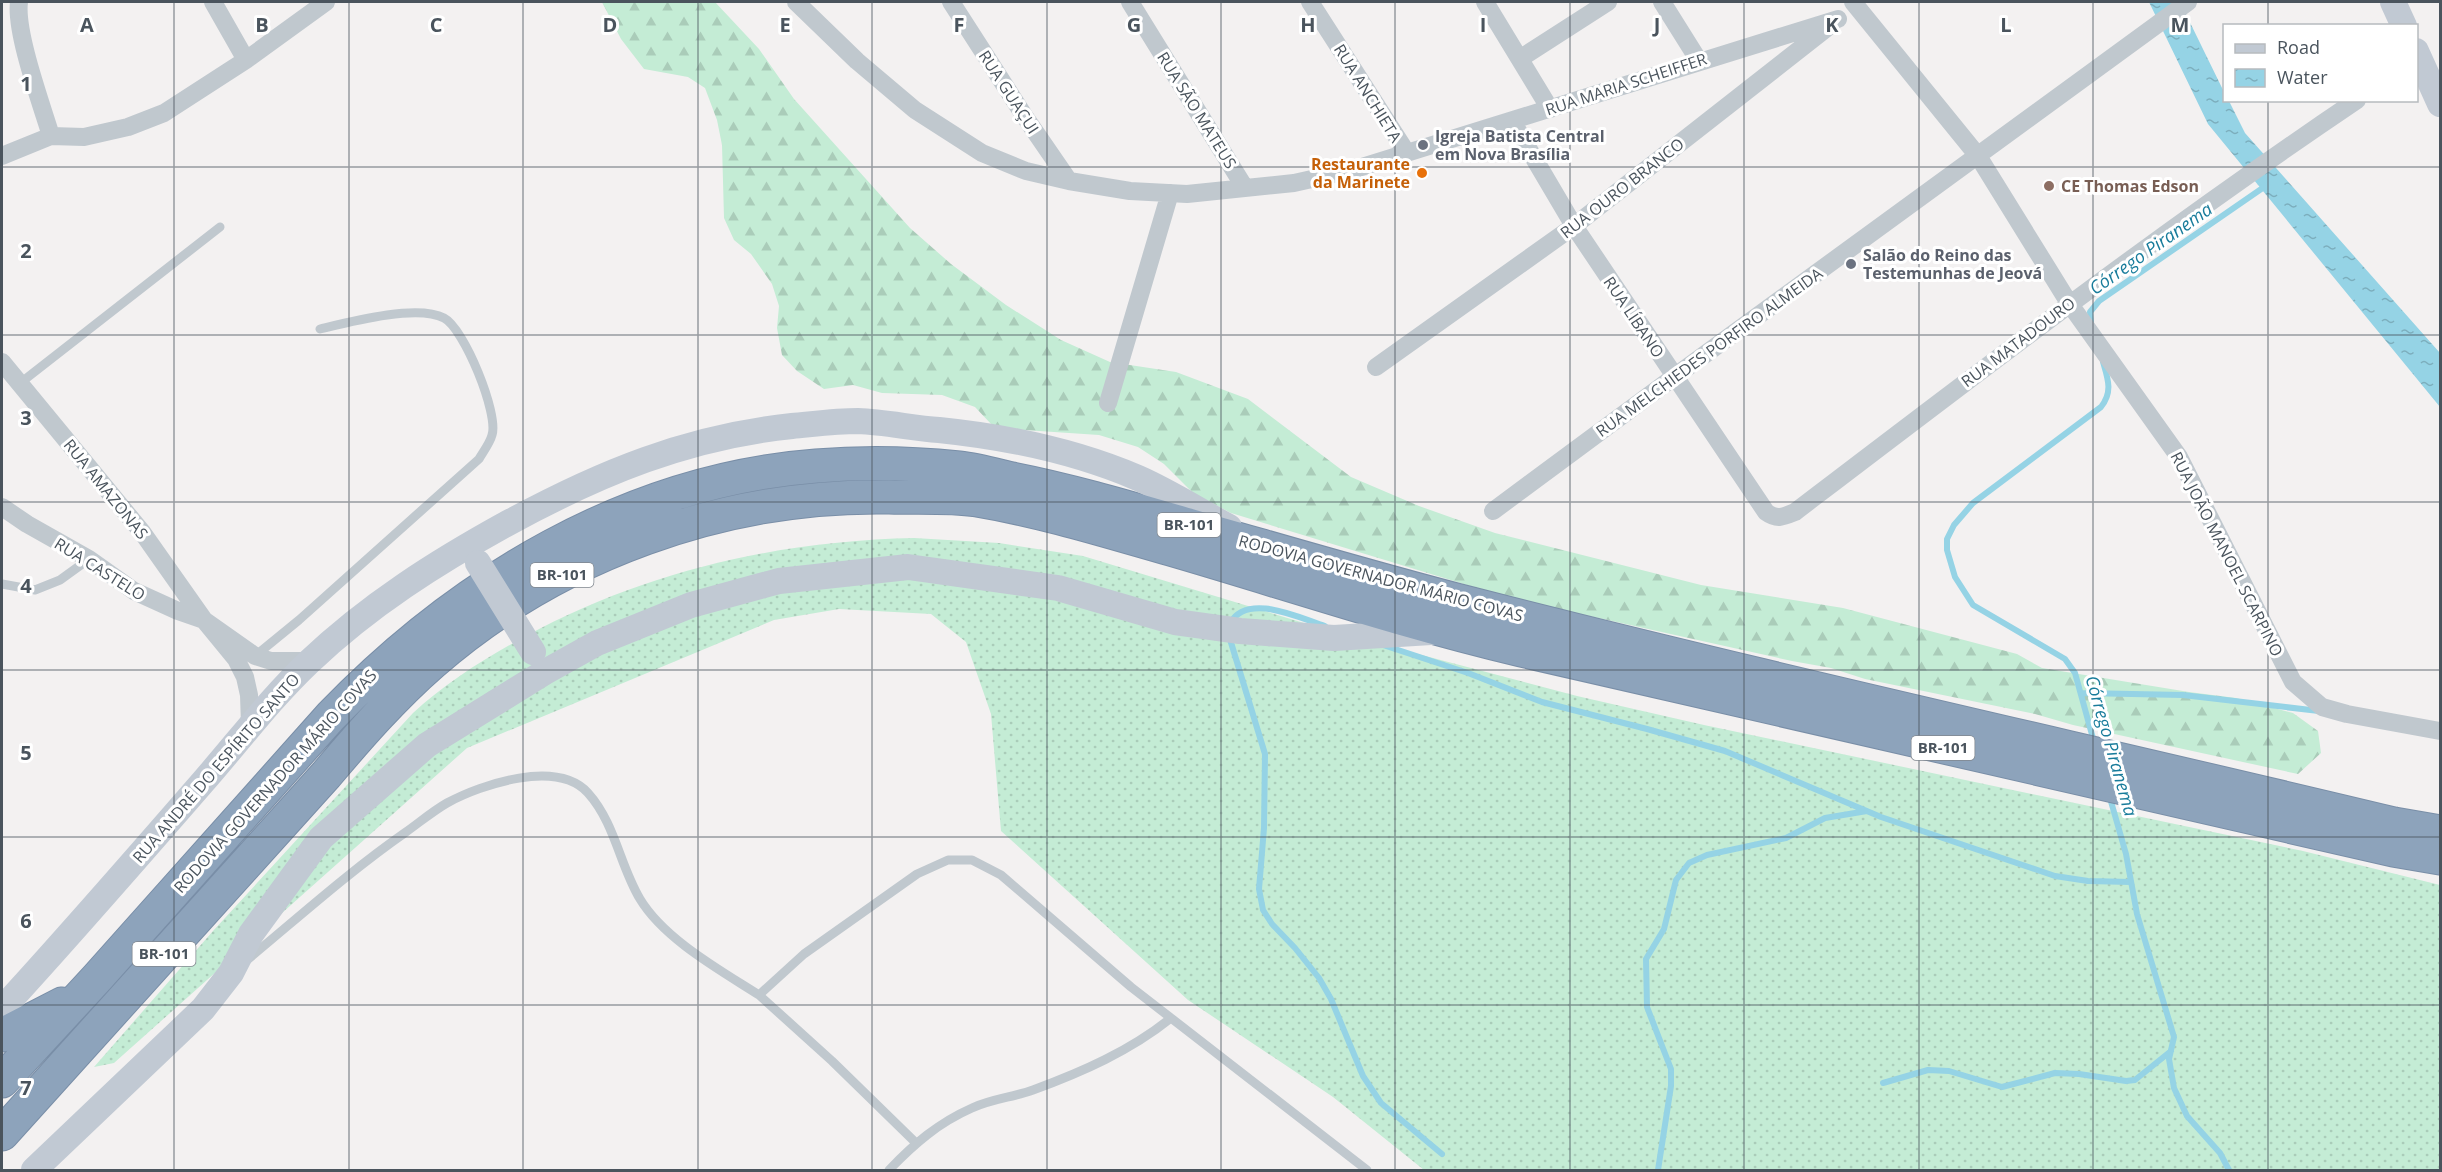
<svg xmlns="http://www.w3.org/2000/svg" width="2442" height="1172" font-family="'Open Sans',sans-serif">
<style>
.grass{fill:url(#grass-dots)}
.forest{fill:url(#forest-firs)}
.water{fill:url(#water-ripples)}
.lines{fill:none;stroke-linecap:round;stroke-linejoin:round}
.stream{stroke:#95d3e5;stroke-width:6}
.highway-casing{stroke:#798ea7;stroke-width:35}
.lane{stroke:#c0c8ce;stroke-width:9}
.street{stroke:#c0c8ce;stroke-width:18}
.secondary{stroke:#c1c9d3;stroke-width:26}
.highway{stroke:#8da3bb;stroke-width:33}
.secondary-bridge{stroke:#c1c9d3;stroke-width:26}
.grid{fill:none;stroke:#4a545d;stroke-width:1.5;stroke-opacity:0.55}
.worship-dot{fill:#6b7280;stroke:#fff;stroke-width:2}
.food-dot{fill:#e8710a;stroke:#fff;stroke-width:2}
.education-dot{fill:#8d6e63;stroke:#fff;stroke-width:2}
.labels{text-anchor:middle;stroke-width:6;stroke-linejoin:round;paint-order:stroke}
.shield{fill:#fff;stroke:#80878e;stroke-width:1.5}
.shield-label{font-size:15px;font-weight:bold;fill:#4a545d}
.street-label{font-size:16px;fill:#4a545d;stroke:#fff}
.worship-label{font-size:16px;font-weight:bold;fill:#5b616d;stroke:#fff;text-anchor:start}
.food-label{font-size:16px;font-weight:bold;fill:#c56008;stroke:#fff;text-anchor:end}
.education-label{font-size:16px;font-weight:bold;fill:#785e54;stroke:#fff;text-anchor:start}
.water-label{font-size:18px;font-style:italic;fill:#197c9b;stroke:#fff}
.grid-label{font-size:20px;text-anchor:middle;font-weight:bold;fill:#4a545d;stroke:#fff;stroke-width:6;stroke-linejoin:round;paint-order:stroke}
</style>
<defs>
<pattern id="grass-dots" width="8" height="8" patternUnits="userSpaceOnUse" patternTransform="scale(1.5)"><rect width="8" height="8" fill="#c4ecd5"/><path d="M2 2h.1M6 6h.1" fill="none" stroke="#aaccb9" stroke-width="1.8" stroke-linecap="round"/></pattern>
<pattern id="forest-firs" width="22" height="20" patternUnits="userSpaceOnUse" patternTransform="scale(1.5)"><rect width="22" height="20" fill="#c4ecd5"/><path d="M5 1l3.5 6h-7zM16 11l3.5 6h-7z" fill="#aaccb9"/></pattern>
<pattern id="water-ripples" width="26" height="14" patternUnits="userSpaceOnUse" patternTransform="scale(1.5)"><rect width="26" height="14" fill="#95d3e5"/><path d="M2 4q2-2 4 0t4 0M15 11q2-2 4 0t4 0" fill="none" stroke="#7caebd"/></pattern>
</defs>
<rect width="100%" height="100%" fill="#f3f1f1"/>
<!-- grass -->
<path class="grass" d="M914,538L999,543L1083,556L1327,630L1577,696L1704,725L2303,851L2440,885V1170H1424L1333,1097L1188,1000L1001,831L991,714L966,642L931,614L839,609L774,620L467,748L114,1063L94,1067L213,931L413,713C447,682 485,658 526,636C646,571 778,541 914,538Z"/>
<!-- forest -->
<path class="forest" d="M602,2H715L759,49L794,99L910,228L951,264L1006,305L1061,340L1110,362L1176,372L1248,399L1351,477L1419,506L1495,533L1701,585L1843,608L2017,654L2042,668L2189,692L2236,698L2293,713L2318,731L2321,753L2298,774L2073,725L2035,714L1865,679L1831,668L1792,661L1513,599L1231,513L1193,493L1164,464L1138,447L1099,435L1024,430L992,425L975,407L942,395L882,393L853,385L824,389L797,371L782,355L777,328L779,306L772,284L751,254L734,240L724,218L722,145L717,120L705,88L688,77L644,69L621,39Z"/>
<!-- water -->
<path class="water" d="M2149,2H2180L2224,92V100L2229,101L2245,133L2440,353V407L2208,124Z"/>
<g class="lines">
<!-- stream -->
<path class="stream" d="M2091,323L2090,312L2099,301L2267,185
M1230,623C1248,592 1299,618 1325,626
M1229,636L1265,754L1264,828L1259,889L1263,910L1272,924L1295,948L1319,978L1331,999L1363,1076L1381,1103L1442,1154
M1383,645L1468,673L1542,702L1647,729L1725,751L1881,817L2055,876L2088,881L2131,882
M2081,693L2183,695L2319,711
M2094,742L2075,673L2065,659L1973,605L1955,577L1947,550V539L1954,525L1973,503L2101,407C2113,392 2108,379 2103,362
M2110,798L2126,854L2137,914L2174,1037L2169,1059L2174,1088L2187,1116L2220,1153L2229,1170
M1883,1083L1928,1070L1949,1071L2002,1087L2055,1073L2079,1074L2126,1081L2135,1080L2171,1051
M1658,1170L1671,1086V1069L1647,1007L1646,959L1664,929L1676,880L1689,863L1707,855L1786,838L1825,818L1867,811"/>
<defs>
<path id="highway" d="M2,1035L62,1004
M2,1081L97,978L331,716C459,583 629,480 816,466C863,462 912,463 959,468C977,470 995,475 1012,479C1073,491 1133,509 1192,526C1280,551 1368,577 1456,600C1767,680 2081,749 2394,824L2440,832
M2,1134L326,775C359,736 393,697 432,663C557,554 724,494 889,497C918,498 949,496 977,500C1043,511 1107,531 1170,549C1287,583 1402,622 1521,650C1811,719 2102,784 2393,850L2440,858"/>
</defs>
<!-- highway casing -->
<use href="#highway" class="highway-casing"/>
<!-- lane -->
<path class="lane" d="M19,384L220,227
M2,584L35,590L60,580L89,559
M255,656L299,620L479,459C483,452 490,443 492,435C499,414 464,328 444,318C417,304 349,322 320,329
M247,960C299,917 350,871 406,832C420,822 433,811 447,803C482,784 557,759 588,793C615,823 620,866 640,899C664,939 720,970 759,995L804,954L917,874L948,860H972L1001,875L1131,987L1367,1170
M759,995L832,1061L915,1142
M889,1170C914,1144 938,1123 972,1108C991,1099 1014,1097 1033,1090C1082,1072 1130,1051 1171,1018"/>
<!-- street -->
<path class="street" d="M19,2C15,32 41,103 51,136
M213,2L246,60
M796,2L857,61L915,110L982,153L1026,171L1069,181L1130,191L1187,194L1294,183L1352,170L1838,19
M951,2L1025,117L1069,181
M1130,2L1245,188
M1310,2L1407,153
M1485,2L1550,109
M1662,2L1699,61
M1853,2L1978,156L2069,303L2179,457L2293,682L2322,707L2347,714L2440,731
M1521,58L1608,2
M1512,121L1574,226L1766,512C1777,520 1783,517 1795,512C1980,371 2164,230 2357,100
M2,156L51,136L84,137L128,127L164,113L246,60L326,2
M2,362L142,532L204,620L236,659L245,677L249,695L250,725
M1376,367L1574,226L1832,24
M1108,403L1170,193
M2,507L27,524L89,559L134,591L178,611L204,620L255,656L271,661H310
M1493,511L1674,377L2188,2"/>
<!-- secondary -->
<path class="secondary" d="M2393,2L2404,26
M2416,51L2440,104
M2,1009C70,935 136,859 202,783C238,742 270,699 309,662C369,605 437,562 508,523C600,473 687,437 792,426C814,424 836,421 858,421C885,422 912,428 939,430C1007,437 1075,451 1138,478C1170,492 1199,511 1229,527
M34,1170L203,1009L231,973L251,934L321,838L427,745L545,672L597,643L691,605L779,581L908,567L1058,588L1175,622L1240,631L1334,638L1431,632"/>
<!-- highway -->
<use href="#highway" class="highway"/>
<!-- secondary-bridge -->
<path class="secondary-bridge" d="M478,563L533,652"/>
</g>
<!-- grid -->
<path class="grid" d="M174,2V1170M349,2V1170M523,2V1170M698,2V1170M872,2V1170M1047,2V1170M1221,2V1170M1395,2V1170M1570,2V1170M1744,2V1170M1919,2V1170M2093,2V1170M2268,2V26M2268,100V1170M2,167H2440M2,335H2440M2,502H2440M2,670H2440M2,837H2440M2,1005H2440"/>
<!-- markers -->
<g class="worship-dot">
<circle cx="1423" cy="145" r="6"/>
<circle cx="1851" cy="264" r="6"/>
</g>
<circle class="food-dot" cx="1422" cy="173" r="6"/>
<circle class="education-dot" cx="2049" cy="186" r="6"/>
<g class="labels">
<!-- shield labels -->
<g class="shield">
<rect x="1157.5" y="513" width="63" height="24" rx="4.5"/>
<rect x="530.5" y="563" width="63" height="24" rx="4.5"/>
<rect x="1911.5" y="736" width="63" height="24" rx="4.5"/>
<rect x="132.5" y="942" width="63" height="24" rx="4.5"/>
</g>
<g class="shield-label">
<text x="1189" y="530">BR-101</text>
<text x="562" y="580">BR-101</text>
<text x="1943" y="753">BR-101</text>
<text x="164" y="959">BR-101</text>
</g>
<!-- street labels -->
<g class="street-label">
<text transform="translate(1626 84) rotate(-18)" y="6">RUA MARIA SCHEIFFER</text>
<text transform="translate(1009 92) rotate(57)" y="6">RUA GUAÇUI</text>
<text transform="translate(1368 93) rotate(58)" y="6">RUA ANCHIETA</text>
<text transform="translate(1197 110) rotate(58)" y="6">RUA SÃO MATEUS</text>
<text transform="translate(1622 188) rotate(-38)" y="6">RUA OURO BRANCO</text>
<text transform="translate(1634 317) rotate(56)" y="6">RUA LÍBANO</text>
<text transform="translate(2018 342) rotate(-37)" y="6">RUA MATADOURO</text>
<text transform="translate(1709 352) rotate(-36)" y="6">RUA MELCHIEDES PORFIRO ALMEIDA</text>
<text transform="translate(106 489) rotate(51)" y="6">RUA AMAZONAS</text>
<text transform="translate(2227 554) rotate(63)" y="6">RUA JOÃO MANOEL SCARPINO</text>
<text transform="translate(100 569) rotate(32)" y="6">RUA CASTELO</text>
<text transform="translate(1381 578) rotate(15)" y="6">RODOVIA GOVERNADOR MÁRIO COVAS</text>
<text transform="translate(216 768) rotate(-49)" y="6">RUA ANDRÉ DO ESPÍRITO SANTO</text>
<text transform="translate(275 781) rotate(-48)" y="6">RODOVIA GOVERNADOR MÁRIO COVAS</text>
</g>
<!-- worship labels -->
<g class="worship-label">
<text x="1435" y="142">Igreja Batista Central<tspan x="1435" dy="18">em Nova Brasília</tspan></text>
<text x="1863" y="261">Salão do Reino das<tspan x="1863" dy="18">Testemunhas de Jeová</tspan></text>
</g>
<!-- food labels -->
<g class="food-label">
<text x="1410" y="170">Restaurante<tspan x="1410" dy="18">da Marinete</tspan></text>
</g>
<!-- education labels -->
<g class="education-label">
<text x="2061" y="192">CE Thomas Edson</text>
</g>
<!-- water labels -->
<g class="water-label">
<text transform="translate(2151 249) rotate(-35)" y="6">Córrego Piranema</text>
<text transform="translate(2111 746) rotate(74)" y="6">Córrego Piranema</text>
</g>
</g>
<g class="grid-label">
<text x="87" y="32">A</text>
<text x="262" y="32">B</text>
<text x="436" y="32">C</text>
<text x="610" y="32">D</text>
<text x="785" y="32">E</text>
<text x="959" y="32">F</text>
<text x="1134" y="32">G</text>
<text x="1308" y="32">H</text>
<text x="1483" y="32">I</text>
<text x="1657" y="32">J</text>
<text x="1832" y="32">K</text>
<text x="2006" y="32">L</text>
<text x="2180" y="32">M</text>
<text x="26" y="91">1</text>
<text x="26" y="258">2</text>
<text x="26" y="425">3</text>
<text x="26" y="593">4</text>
<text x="26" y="760">5</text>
<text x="26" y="928">6</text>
<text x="26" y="1095">7</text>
</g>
<!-- border -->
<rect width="2442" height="1172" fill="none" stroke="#4a545d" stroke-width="6"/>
<!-- legend -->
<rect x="2223" y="24" width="195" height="78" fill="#ffffff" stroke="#b7bbbe" stroke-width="1.5"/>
<rect x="2235" y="44" width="30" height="9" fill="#c1c9d3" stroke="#b7bbbe" stroke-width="1.5"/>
<text x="2277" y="54" font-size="18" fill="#4a545d">Road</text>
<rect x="2235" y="69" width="30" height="18" fill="url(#water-ripples)" stroke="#b7bbbe" stroke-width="1.5"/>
<text x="2277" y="84" font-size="18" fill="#4a545d">Water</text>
</svg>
